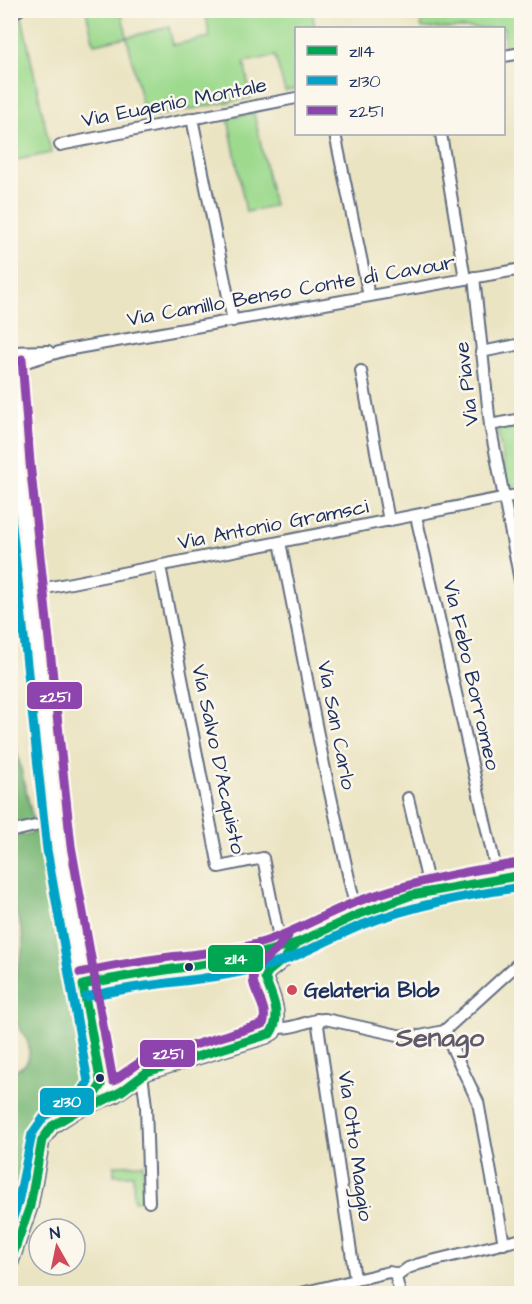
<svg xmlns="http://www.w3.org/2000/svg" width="532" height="1304" font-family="'Architects Daughter',sans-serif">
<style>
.green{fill:#9dda8e;stroke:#5c8476;stroke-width:1.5}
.forest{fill:#7eba79;stroke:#4c746c;stroke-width:1.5}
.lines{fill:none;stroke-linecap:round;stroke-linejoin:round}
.street-casing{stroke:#646e81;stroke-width:14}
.secondary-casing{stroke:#646e81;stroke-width:18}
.street{stroke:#fff;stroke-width:10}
.secondary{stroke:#fff;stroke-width:15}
.bus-1-casing{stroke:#fbf7ec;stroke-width:14}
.bus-2-casing{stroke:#fbf7ec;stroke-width:14}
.bus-3-casing{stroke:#fbf7ec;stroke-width:14}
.bus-1{stroke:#00a651;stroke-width:9}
.bus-2{stroke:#01a3c8;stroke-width:9}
.bus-3{stroke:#8e44ad;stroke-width:9}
.bus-dot{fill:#1b2f5e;stroke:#fbf7ec;stroke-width:2}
.poi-dot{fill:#d1495b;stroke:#fbf7ec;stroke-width:2}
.labels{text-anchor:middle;stroke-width:5;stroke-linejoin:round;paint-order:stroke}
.street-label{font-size:21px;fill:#1b2f5e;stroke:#fbf7ec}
.poi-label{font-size:21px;font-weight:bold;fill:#1b2f5e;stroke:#fbf7ec;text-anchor:start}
.district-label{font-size:27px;font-weight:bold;fill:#5e5a6c;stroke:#fbf7ec}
.line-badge{stroke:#fbf7ec;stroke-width:2}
.badge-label{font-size:16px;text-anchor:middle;font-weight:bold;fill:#fff}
</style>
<rect width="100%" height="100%" fill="#fbf7ec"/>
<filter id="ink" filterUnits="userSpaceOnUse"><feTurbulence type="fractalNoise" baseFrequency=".0167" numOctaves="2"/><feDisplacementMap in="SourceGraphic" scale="12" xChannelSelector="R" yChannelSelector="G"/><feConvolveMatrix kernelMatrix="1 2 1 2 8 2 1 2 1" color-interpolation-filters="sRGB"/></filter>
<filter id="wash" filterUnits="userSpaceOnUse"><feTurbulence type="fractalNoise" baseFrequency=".008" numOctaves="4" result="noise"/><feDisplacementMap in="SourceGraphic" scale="24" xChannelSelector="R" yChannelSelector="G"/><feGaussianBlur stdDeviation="1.35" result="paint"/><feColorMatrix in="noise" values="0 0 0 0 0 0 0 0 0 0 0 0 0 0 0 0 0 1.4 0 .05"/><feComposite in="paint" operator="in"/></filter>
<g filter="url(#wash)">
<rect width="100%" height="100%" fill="#ebe4c3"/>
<!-- green -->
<path class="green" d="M86,11H121L127,37L169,27L173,45L210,37L205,11H312L315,28H296V89L285,91L275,56L244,62L251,98L145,118L127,37L94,44Z
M419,11H521V46L504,49V28H422Z
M22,17L51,153L11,161V20Z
M254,113L274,206L246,212L228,118Z
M521,423V485L511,487L507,484L498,432L501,427Z
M143,1164L144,1200L134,1201L133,1175H114V1165Z"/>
<!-- forest -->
<path class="forest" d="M11,495L20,580L11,587H10Z
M11,727L33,820L11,825H10Z
M36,832L93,1080L91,1091L87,1096L50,1113L40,1128L23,1202L11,1238V1072C17,1069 26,1067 28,1059C34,1038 16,1028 11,1013C4,994 21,967 23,946C24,926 13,912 11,893C8,875 11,856 10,838Z"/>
</g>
<g filter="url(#ink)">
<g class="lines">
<defs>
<path id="street" d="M10,13L19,10
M504,56L522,53
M192,118L233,321
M335,134L369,296
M441,134L465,279
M60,145L296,98
M474,277L490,425L522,591
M10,352L48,351
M481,352L522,344
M11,364L29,361L66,350L522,269
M361,371L389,521
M490,425L522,419
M416,516L498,879
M280,542L324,765L357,915
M160,566L219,867L263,858L281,948
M31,591L522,494
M408,798L430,891
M10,832L56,821
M317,1019L355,1279
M275,1027C292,1031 308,1019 325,1019L398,1035L420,1036L444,1031L522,960
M444,1031L478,1102L504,1244
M142,1074L146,1106L149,1202
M396,1277L408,1268L419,1264L522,1239
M396,1277L400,1294
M297,1294L389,1272L394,1273L396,1277"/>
<path id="secondary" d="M10,360L18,464L59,848L65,889L101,1085L105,1090L114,1095
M265,978L268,972L285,958L297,943
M83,985C137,970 194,969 249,958C288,950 322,929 358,914C411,893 466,883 522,875
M97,1059C110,1071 117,1077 114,1095
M82,1108L114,1095L147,1072L266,1036L273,1032C283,1010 265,973 249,958
M10,1264L30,1206L42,1140L52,1126L89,1102"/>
</defs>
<!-- street casing -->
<use href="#street" class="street-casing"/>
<!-- secondary casing -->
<use href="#secondary" class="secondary-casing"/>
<!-- street -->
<use href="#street" class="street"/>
<!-- secondary -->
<use href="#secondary" class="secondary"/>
<defs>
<path id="bus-1" d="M83,985C155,968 229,966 299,942
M69,1115L90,1101L101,1085L83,985
M10,1263L30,1206L42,1140L52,1126L82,1108L101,1102L122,1091L147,1072L270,1034C283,1016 272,996 265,978L268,972L285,958L297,943L357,915L412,895L522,875"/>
<path id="bus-2" d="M10,507L47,850L88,1082L81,1092L44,1117L32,1134L18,1203L10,1226
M86,997C145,982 207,982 266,966C300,957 330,938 362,925C413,905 468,895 522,887"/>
<path id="bus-3" d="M22,359L30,463L71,846L113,1081L142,1061L263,1024C270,1006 249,989 254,974C257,963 268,958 276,950C280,946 284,940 288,936
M80,973C110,966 140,961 170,957C200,954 231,951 260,943C294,933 324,914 356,902C409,882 464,871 520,863"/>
</defs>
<!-- bus-1 casing -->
<use href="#bus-1" class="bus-1-casing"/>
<!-- bus-2 casing -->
<use href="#bus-2" class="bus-2-casing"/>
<!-- bus-3 casing -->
<use href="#bus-3" class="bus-3-casing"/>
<!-- bus-1 -->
<use href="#bus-1" class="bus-1"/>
<!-- bus-2 -->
<use href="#bus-2" class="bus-2"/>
<!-- bus-3 -->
<use href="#bus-3" class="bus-3"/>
</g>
</g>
<!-- markers -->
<g class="bus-dot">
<circle cx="189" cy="967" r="5"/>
<circle cx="100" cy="1078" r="5"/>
</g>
<circle class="poi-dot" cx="292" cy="990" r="6"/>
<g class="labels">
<!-- street labels -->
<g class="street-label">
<text transform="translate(174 102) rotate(-11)" y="7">Via Eugenio Montale</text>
<text transform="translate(291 290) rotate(-10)" y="7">Via Camillo Benso Conte di Cavour</text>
<text transform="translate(466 384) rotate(-97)" y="7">Via Piave</text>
<text transform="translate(273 524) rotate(-11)" y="7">Via Antonio Gramsci</text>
<text transform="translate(472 675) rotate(77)" y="7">Via Febo Borromeo</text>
<text transform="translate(337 725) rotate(79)" y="7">Via San Carlo</text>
<text transform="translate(219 759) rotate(78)" y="7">Via Salvo D'Acquisto</text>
<text transform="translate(356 1146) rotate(82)" y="7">Via Otto Maggio</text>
</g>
<!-- poi labels -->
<g class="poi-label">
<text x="304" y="997">Gelateria Blob</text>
</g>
<!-- district labels -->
<g class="district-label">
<text x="440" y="1046">Senago</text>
</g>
</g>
<g class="line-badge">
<rect x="26" y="681" width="57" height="29" rx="6" fill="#8e44ad"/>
<rect x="207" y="944" width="57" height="29" rx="6" fill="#00a651"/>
<rect x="139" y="1039" width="57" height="29" rx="6" fill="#8e44ad"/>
<rect x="39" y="1087" width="56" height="29" rx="6" fill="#01a3c8"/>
</g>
<g class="badge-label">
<text x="55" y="702">z251</text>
<text x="236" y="964">z114</text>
<text x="168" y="1059">z251</text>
<text x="67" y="1107">z130</text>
</g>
<!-- margin -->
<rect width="532" height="1304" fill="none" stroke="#fbf7ec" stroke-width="36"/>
<!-- legend -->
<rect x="295" y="27" width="210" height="108" fill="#fbf7ec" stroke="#a1a7b3" stroke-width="1.5"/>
<rect x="307" y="46" width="30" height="9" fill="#00a651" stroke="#a1a7b3" stroke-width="1.5"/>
<text x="349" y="57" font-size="18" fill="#1b2f5e">z114</text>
<rect x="307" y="76" width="30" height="9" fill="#01a3c8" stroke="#a1a7b3" stroke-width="1.5"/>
<text x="349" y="87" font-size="18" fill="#1b2f5e">z130</text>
<rect x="307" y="106" width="30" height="9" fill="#8e44ad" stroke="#a1a7b3" stroke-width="1.5"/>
<text x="349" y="117" font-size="18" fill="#1b2f5e">z251</text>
<!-- north arrow -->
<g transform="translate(57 1247) rotate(351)"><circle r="28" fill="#fbf7ec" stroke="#a1a7b3" stroke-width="1.5"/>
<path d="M0-4.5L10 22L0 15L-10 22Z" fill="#d1495b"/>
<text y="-9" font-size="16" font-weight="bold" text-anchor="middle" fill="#1b2f5e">N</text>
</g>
</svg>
